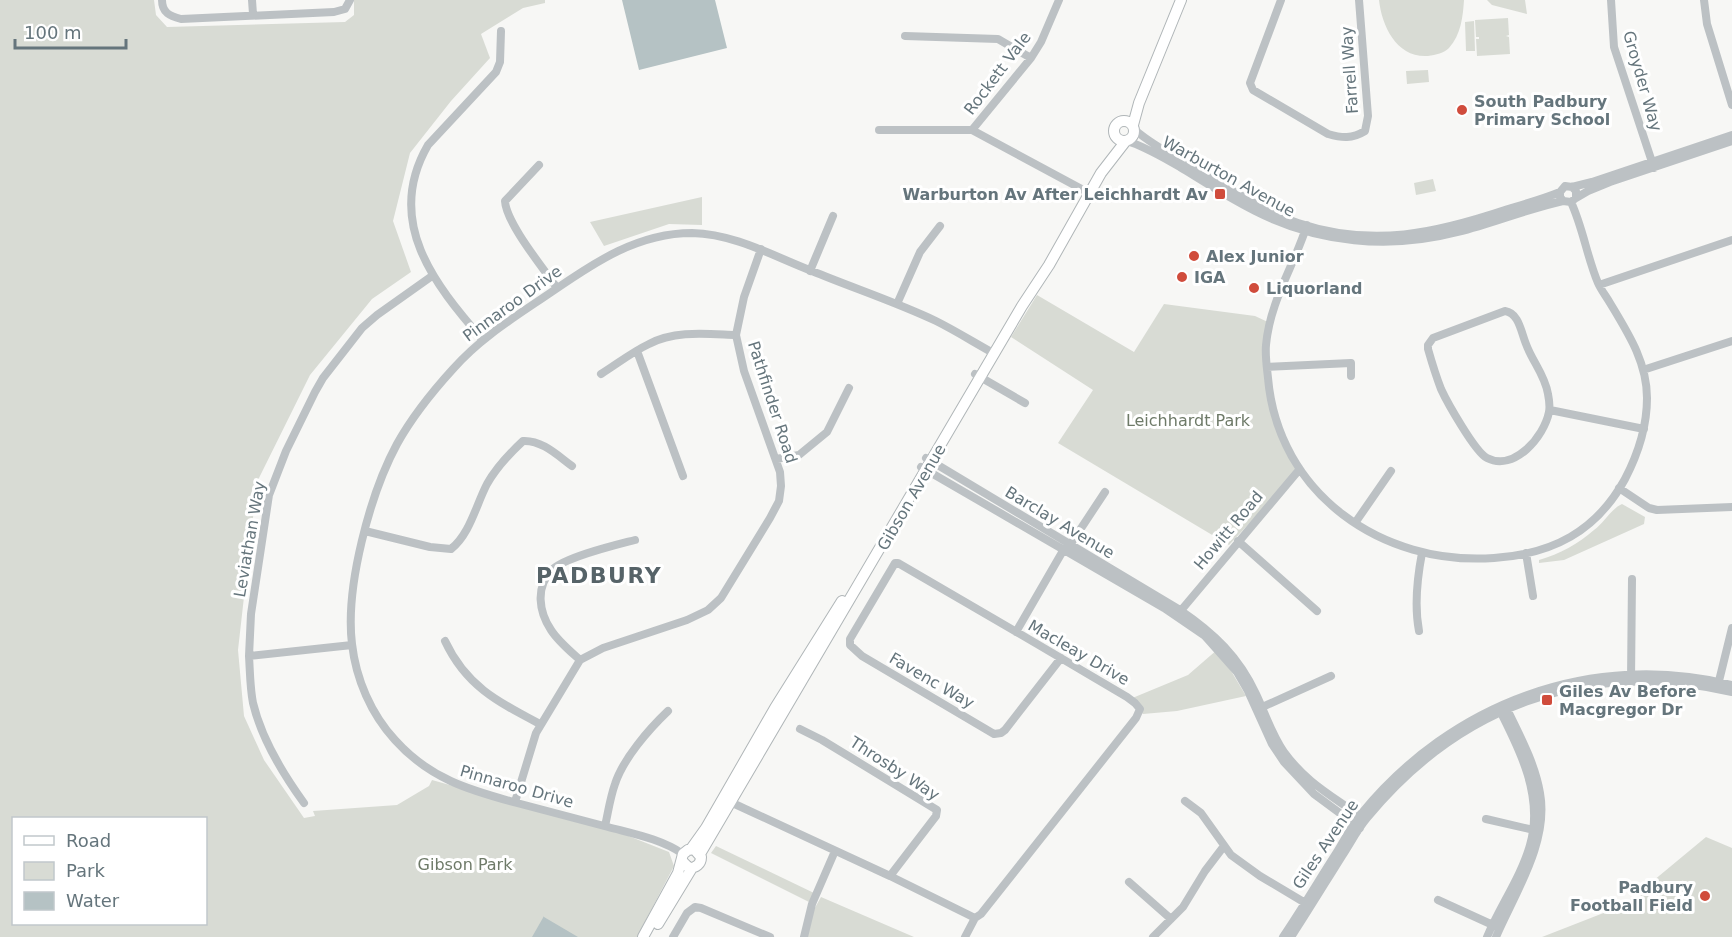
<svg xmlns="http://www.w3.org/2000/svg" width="1732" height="937" font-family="'DejaVu Sans',sans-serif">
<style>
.green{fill:#d8dbd4;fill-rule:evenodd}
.water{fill:#b5c2c4}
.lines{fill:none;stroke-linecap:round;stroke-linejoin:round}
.major-casing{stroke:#b0b6b8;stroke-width:12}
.minor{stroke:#bcc1c4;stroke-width:8}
.major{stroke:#fff;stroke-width:10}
.poi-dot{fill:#d04c3c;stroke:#fff;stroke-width:2}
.labels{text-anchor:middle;stroke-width:6;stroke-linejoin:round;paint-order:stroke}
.street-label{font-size:16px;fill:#65757c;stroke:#fff}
.poi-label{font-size:16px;font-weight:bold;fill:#65757c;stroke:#fff;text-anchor:start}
.park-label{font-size:16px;fill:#6e7a68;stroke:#fff}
.district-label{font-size:22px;font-weight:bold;letter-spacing:1.5px;fill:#566368;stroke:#fff}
</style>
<rect width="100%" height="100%" fill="#f7f7f5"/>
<!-- green -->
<path class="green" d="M0,0H154L156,15L167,27L345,22L354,15V0H545V3L523,8L481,34L490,58L451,101L410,153L393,221L411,272L372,299L310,375L257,482L238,650L244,716L264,760L304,818L315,816L313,811L397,805L429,786L432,780L626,835L669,852L674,866L637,937H0ZM14,818H206V924H14Z
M1379,0H1464C1463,16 1461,35 1449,48C1444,53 1436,55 1428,56C1397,58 1382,27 1379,0Z
M1487,0H1525L1527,14L1492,5Z
M1508,18L1509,35L1506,36L1509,37L1510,54L1477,56L1476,39H1479V37H1476L1475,20Z
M1474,21L1475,51H1466L1465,22Z
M1428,70L1429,82L1407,84L1406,71Z
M1433,179L1436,191L1416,195L1414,183Z
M702,197V225L669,224L604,246L590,222Z
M1037,295L1134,352L1164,304L1255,316L1270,323L1266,347L1278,423L1299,470L1229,545L1058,443L1093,390L1011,337Z
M1622,504L1645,517L1644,524L1564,560L1539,563V560C1560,554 1578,544 1594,530C1604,523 1611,509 1622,504Z
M1218,649L1246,696L1177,711L1143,714L1130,699L1188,675Z
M1706,837L1732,848V937H1542L1624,905Z
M716,846L814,893L809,902L711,853Z
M821,897L914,937H804L807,922Z"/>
<!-- water -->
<path class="water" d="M622,0H715L727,48L639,70Z
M544,916V917L578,937H532Z"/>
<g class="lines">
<defs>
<path id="major" d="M1114 131a10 10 0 1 1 20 0a10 10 0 1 1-20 0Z
M1133,125L1139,103L1181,0
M691,849L706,828L775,708L842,601
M700,854L1022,306L1049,265L1101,173L1125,142
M658,924L692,868
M643,937L678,873L683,854L688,850L694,849L701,857C701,864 696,868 689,868L682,861"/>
</defs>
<!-- major casing -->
<use href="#major" class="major-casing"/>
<!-- minor -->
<path class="minor" d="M162,0C162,13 170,16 181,19L334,12L345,9L350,0
M252,0L253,14
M1281,0L1250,83L1253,90L1328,134C1342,138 1352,139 1365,131L1368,116L1359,0
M1611,0L1614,47L1654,168
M1704,0L1707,24L1732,105
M905,36L998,39L1031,58
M879,130H972L1089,193
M972,130L1031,58L1041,42L1059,0
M1135,130C1157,149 1184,161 1208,176C1237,193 1266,212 1298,223C1373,248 1436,233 1508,209C1525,204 1543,199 1560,192
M1127,141C1146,147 1162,157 1180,167C1204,182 1229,198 1255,211C1318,243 1389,250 1458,232C1494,223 1527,209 1563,201
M539,165L505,201C506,223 544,269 557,288
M1572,187L1576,191V198L1571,202L1563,201L1560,197V192L1565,186L1572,187L1592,182L1732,135
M1576,198L1588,191L1610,182L1732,141
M1307,225C1294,266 1270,301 1266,345C1265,356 1267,368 1268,378C1278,494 1382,566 1494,558C1552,554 1596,532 1625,479C1638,454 1647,427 1647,398C1647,362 1628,333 1610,303C1606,296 1601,290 1598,283C1587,257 1583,228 1571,202
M810,271L833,216
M1599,285L1732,240
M897,304L920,252L940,226
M1505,311C1519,313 1521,332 1526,344C1532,361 1545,375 1548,394C1549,399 1550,407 1549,412C1544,437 1514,472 1487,458C1475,452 1447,402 1441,389C1436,376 1432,363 1428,349V345L1433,338Z
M483,340C434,284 384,221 428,145L496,72L500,62L501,31
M637,351L683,476
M1267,367L1351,363V376
M1643,370L1732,341
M601,374C617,364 632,352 649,344C675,330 707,334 736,335
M975,374L1025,403
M1550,410L1644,429
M926,458L1180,610C1214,633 1239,657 1256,694C1265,713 1272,735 1284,752C1308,785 1335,797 1365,820
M776,459L799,455L827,432L849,388
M921,467L1164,608L1205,636L1237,672L1248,691L1272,744L1284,762L1314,794L1360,828
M1619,488L1649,508L1657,510L1732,507
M1355,523L1391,471
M365,531L430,547L451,549C470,534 476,505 487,484C496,468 509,454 523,441C542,440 557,455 572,466
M1238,541L1317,611
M1526,553L1533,596
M1178,614L1299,470
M1419,631C1414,605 1417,579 1422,553
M1016,632L1064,549L1070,545L1105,492
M445,641C466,686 498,702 540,724
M352,645L249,656L251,614L269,495L286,451L315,392L323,378L362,328L377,315L432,276
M249,656C250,671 250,688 253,703C261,737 283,774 304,803
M580,660C570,651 558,641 551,630C539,612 535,587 552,570C565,557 616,545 635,540
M1631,680L1632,579
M1718,685L1732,628
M1258,709L1331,676
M800,729L822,740L937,810L936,816L890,876
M726,800L890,876L975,918L981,914L1136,718L1140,709L1135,703L1127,697C1051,652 974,607 898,563H895L850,639V645L862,656L994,734L1001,733L1005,730L1061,658
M1185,801L1201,813L1231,855L1260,876L1307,904
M515,802L536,733L580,660L603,648L687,620L708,610L721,598L770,518L779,501L781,486L780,472L744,371L736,335L744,297L761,249
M1486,819L1538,831
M605,826C608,813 610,798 615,784C623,759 649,729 668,711
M683,854C661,839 634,834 608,827C578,819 548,811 517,803C469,790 430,779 395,740C371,714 356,679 352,644C345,587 370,494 397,444C412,417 432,392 453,369C481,337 518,315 553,291C595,262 638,233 692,233C735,234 773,256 812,271C853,288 896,302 936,321C956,331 975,343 995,354
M1129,882L1171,919
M1438,900L1495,926
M673,937L687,913L695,907L701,908L770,937
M804,937L812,904L835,851
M965,937L975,918
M1153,937L1183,907L1205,871L1224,846
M1283,937C1302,909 1319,880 1337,852C1345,839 1352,825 1361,814C1451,703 1593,650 1732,685
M1291,937C1308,911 1325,883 1342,856C1350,844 1357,830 1367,818C1460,705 1588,659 1732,692
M1487,937C1500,906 1521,877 1530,845C1544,797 1520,750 1499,709
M1496,937C1515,893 1549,842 1540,793C1535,763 1519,734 1506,707"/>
<!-- major -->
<use href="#major" class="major"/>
</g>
<!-- markers -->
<g class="poi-dot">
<circle cx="1462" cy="110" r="6"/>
<rect x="1214" y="188" width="12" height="12" rx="3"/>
<circle cx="1194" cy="256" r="6"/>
<circle cx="1182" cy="277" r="6"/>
<circle cx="1254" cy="288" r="6"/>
<rect x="1541" y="694" width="12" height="12" rx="3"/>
<circle cx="1705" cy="896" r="6"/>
</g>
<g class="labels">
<!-- street labels -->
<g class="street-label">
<text transform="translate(1349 70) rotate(-94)" y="6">Farrell Way</text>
<text transform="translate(997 73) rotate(-53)" y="6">Rockett Vale</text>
<text transform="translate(1643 81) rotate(74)" y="6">Groyder Way</text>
<text transform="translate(1229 176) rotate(29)" y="6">Warburton Avenue</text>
<text transform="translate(512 303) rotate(-36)" y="6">Pinnaroo Drive</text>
<text transform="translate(773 402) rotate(72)" y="6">Pathfinder Road</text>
<text transform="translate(911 497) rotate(-60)" y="6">Gibson Avenue</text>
<text transform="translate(1060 522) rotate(31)" y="6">Barclay Avenue</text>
<text transform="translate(1228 530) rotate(-50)" y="6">Howitt Road</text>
<text transform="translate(249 539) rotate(-80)" y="6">Leviathan Way</text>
<text transform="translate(1079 652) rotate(30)" y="6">Macleay Drive</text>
<text transform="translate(932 680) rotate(30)" y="6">Favenc Way</text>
<text transform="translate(895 768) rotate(33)" y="6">Throsby Way</text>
<text transform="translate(517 786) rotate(16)" y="6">Pinnaroo Drive</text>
<text transform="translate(1325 844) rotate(-56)" y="6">Giles Avenue</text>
</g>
<!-- poi labels -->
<g class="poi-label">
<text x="1474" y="107">South Padbury<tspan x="1474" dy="18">Primary School</tspan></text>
<text x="1208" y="200" text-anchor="end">Warburton Av After Leichhardt Av</text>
<text x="1206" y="262">Alex Junior</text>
<text x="1194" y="283">IGA</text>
<text x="1266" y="294">Liquorland</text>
<text x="1559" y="697">Giles Av Before<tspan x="1559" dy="18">Macgregor Dr</tspan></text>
<text x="1693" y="893" text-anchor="end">Padbury<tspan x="1693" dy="18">Football Field</tspan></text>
</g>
<!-- park labels -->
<g class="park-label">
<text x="1188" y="426">Leichhardt Park</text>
<text x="465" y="870">Gibson Park</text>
</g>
<!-- district labels -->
<g class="district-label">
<text x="599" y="583">PADBURY</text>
</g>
</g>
<!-- legend -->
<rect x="12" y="817" width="195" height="108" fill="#ffffff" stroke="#c1c8cb" stroke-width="1.5"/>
<rect x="24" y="836" width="30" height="9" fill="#ffffff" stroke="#c1c8cb" stroke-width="1.5"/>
<text x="66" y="847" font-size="18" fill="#65757c">Road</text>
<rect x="24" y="862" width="30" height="18" fill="#d8dbd4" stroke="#c1c8cb" stroke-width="1.5"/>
<text x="66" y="877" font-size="18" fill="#65757c">Park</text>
<rect x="24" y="892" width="30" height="18" fill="#b5c2c4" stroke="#c1c8cb" stroke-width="1.5"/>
<text x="66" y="907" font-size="18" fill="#65757c">Water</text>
<!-- scale -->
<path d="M15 39v9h111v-9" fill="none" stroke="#65757c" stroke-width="3"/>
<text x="24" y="39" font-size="18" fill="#65757c" stroke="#ffffff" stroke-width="4.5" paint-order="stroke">100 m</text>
</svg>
